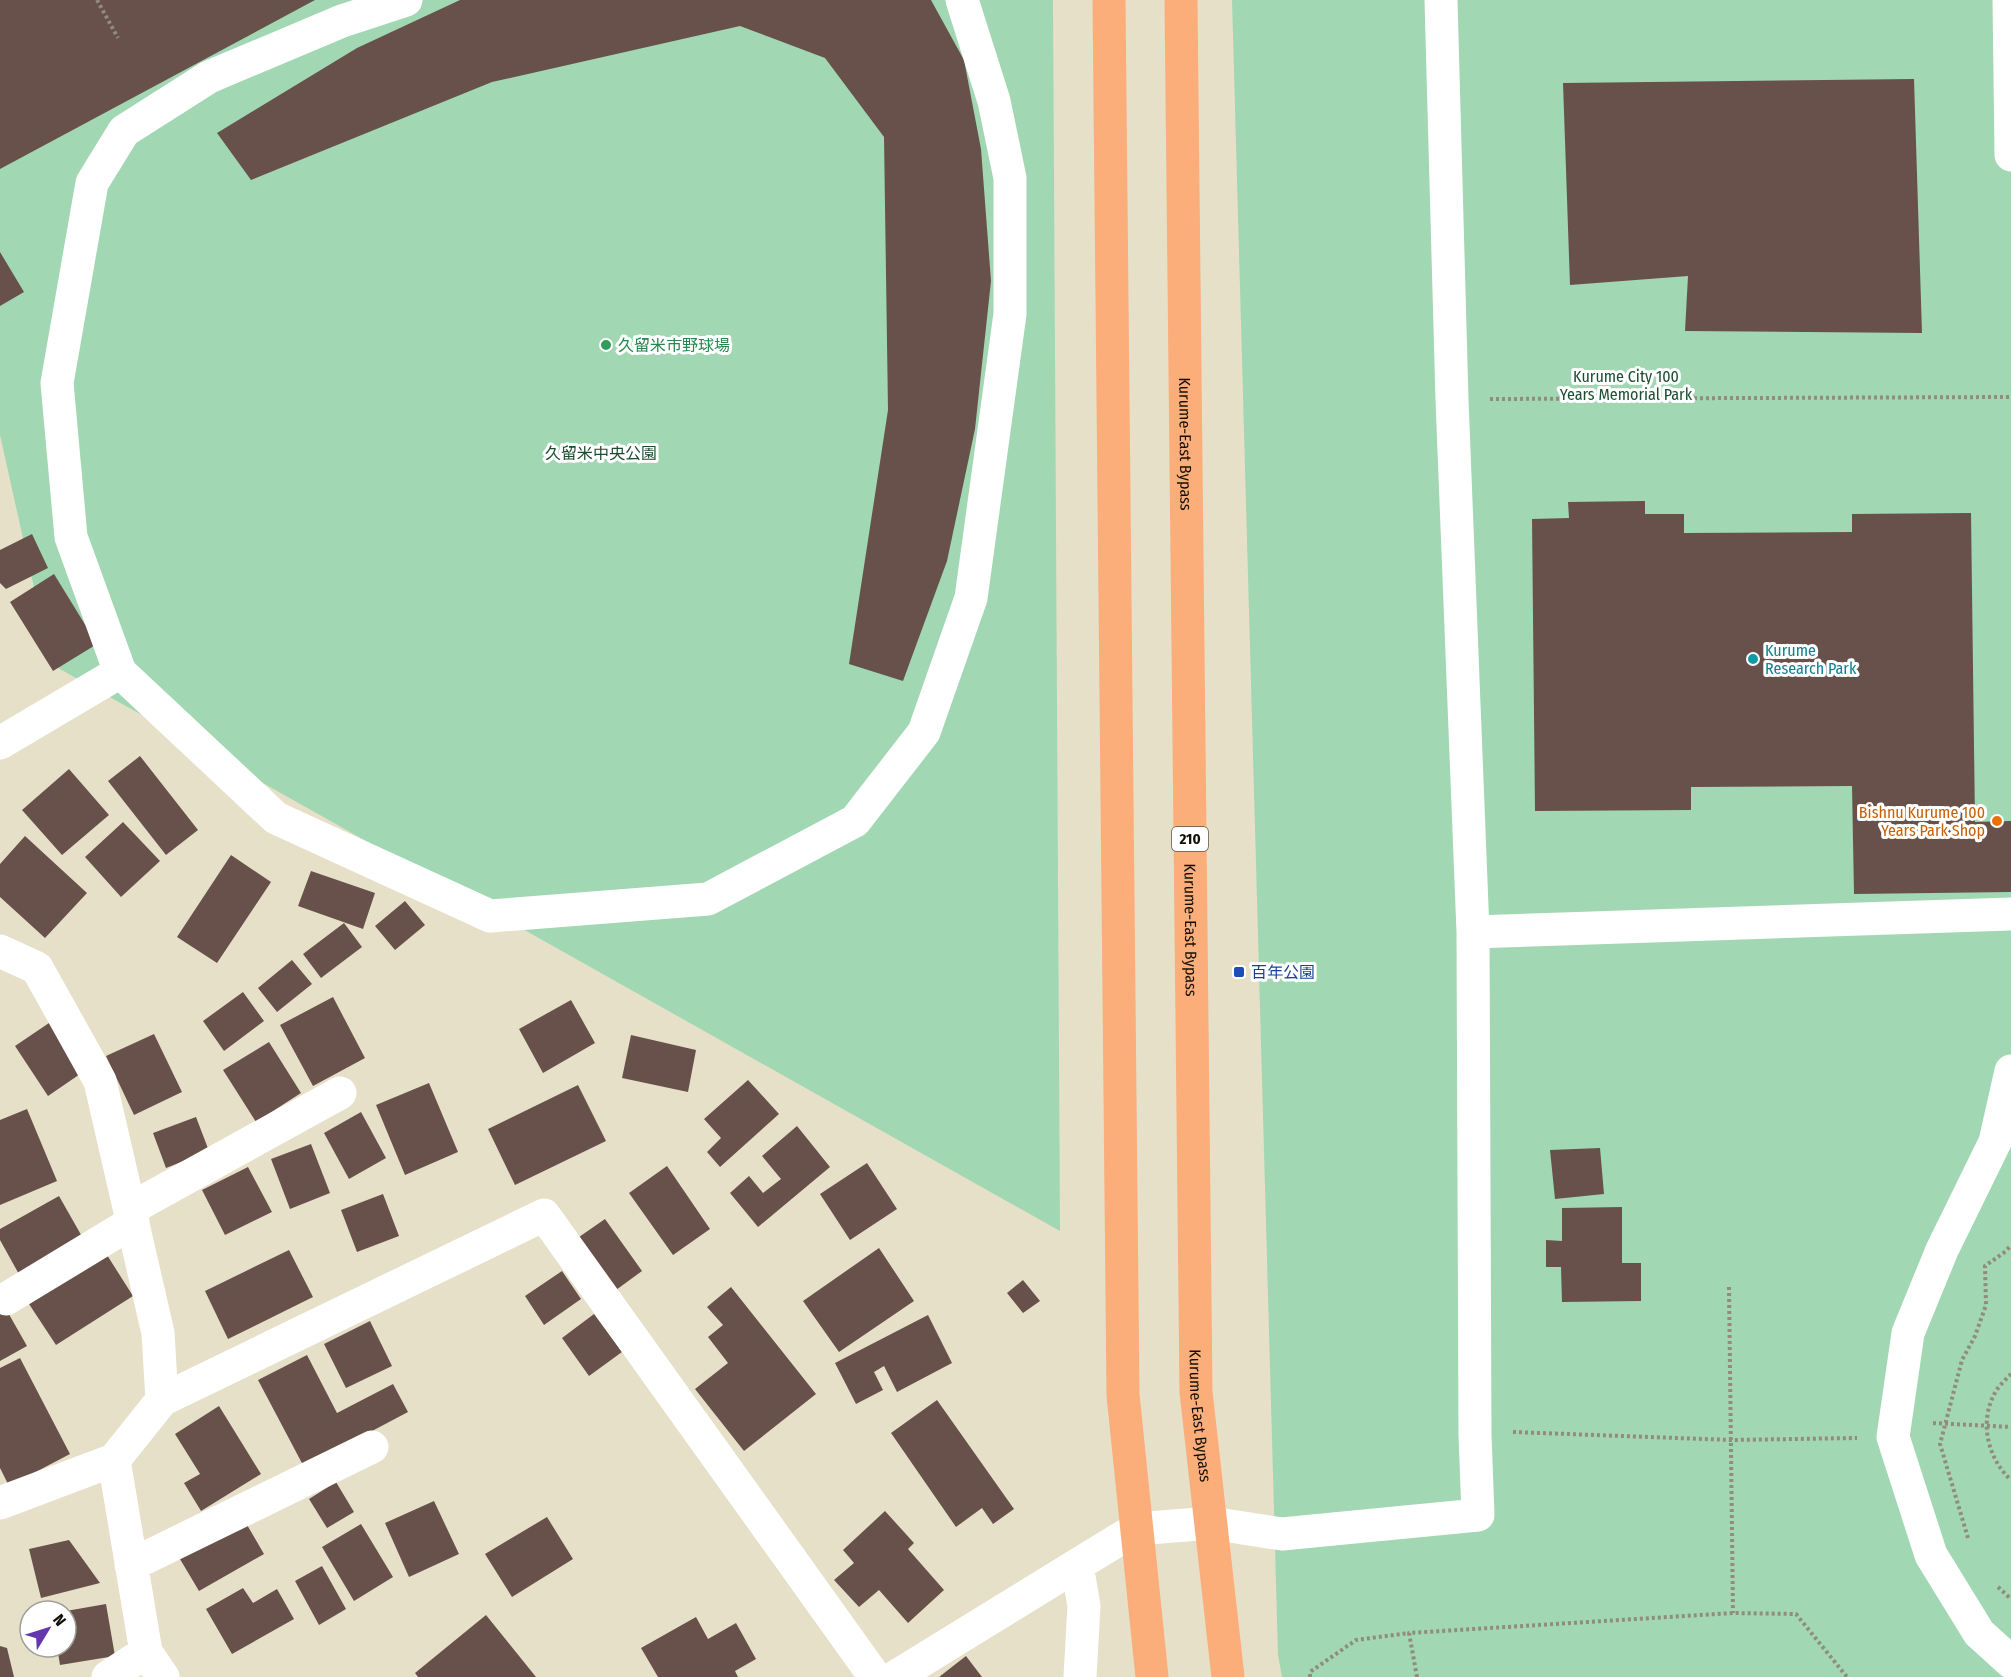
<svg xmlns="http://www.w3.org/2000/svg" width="2011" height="1677" font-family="'Fira Sans Condensed','Noto Sans JP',sans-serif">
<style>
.green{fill:#a2d7b3}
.building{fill:#68514b}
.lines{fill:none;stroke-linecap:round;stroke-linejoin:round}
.path{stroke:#918c7b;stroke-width:4;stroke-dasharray:3 3;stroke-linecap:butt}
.minor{stroke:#fff;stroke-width:33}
.highway{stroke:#fbad7a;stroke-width:33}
.leisure-dot{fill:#2e9e5b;stroke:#fff;stroke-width:2}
.culture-dot{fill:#0f9aa8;stroke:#fff;stroke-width:2}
.food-dot{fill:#e8710a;stroke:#fff;stroke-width:2}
.transit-dot{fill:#1a4fb4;stroke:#fff;stroke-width:2}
.labels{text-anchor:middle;stroke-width:6;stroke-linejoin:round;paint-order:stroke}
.shield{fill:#fff;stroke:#585651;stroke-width:1.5}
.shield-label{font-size:15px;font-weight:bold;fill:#100e06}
.leisure-label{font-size:16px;fill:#27864d;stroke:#fff;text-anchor:start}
.park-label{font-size:16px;fill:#1c4d30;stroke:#fff}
.street-label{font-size:16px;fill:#100e06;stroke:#fff}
.culture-label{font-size:16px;fill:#0d838f;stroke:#fff;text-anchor:start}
.food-label{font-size:16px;fill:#c56008;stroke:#fff;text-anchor:end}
.transit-label{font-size:16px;fill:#164399;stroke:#fff;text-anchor:start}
</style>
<rect width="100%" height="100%" fill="#e7e0c9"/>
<!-- green -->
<path class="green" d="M0,0H1053L1060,1231L51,664L0,435Z
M1232,0H2011V1677H1282L1278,1655Z"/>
<!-- building -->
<path class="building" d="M0,0H315L0,169Z
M460,0H931L964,60L981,149L991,281L975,429L947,561L903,681L849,664L888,410L884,137L825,58L740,26L492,82L251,180L217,133L357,48Z
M1914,79L1922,333L1685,331L1688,276L1570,285L1563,83Z
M0,252L24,292L0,306Z
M1645,501V514H1684V533L1852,532V514L1971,513L1975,822L2011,821V892L1854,894L1852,786L1691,787V810L1535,811L1532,519L1569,518L1568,502Z
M32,534L48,568L6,589L0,583V550Z
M54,574L97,644L53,671L10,602Z
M140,756L198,830L166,855L108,781Z
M69,769L109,815L62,855L22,810Z
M123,822L160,861L121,897L85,857Z
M25,836L87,893L45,938L0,897V864Z
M231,855L271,882L217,963L177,937Z
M311,871L375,893L363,929L298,906Z
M405,901L425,925L395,950L375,926Z
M344,923L362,947L321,978L303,954Z
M292,960L312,984L277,1012L258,988Z
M243,992L264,1021L224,1051L203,1021Z
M333,997L365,1058L313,1086L280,1025Z
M571,1000L595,1043L543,1073L519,1029Z
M49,1023L83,1072L48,1096L15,1046Z
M154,1034L182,1092L134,1115L106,1056Z
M631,1035L696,1050L688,1092L622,1078Z
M269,1042L301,1093L256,1122L223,1070Z
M748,1080L779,1114L720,1167L707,1152L721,1138L704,1119Z
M429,1083L458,1152L405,1175L376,1105Z
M578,1085L606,1141L515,1185L488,1129Z
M27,1109L57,1181L0,1205V1120Z
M361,1112L386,1158L349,1179L324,1133Z
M196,1117L209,1151L166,1168L153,1133Z
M797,1126L830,1167L758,1227L730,1193L749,1176L763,1193L781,1179L762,1156Z
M311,1144L330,1193L290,1209L271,1159Z
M1600,1148L1604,1194L1555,1199L1550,1150Z
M867,1163L897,1209L850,1240L820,1194Z
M667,1166L710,1229L673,1255L629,1193Z
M248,1167L272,1212L225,1235L202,1190Z
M383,1194L399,1236L357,1252L341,1210Z
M59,1196L84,1240L20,1276L0,1240V1229Z
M1622,1207V1263H1641V1301L1562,1302L1561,1267H1546V1240L1562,1241V1208Z
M605,1219L642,1271L616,1290L579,1237Z
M879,1248L914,1301L839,1352L803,1301Z
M289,1250L313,1297L228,1339L205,1291Z
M107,1255L133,1296L56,1345L29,1304Z
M562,1271L581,1299L544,1325L525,1296Z
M1023,1280L1040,1301L1023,1313L1007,1293Z
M731,1287L816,1394L744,1451L695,1389L728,1363L708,1337L723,1325L707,1307Z
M2,1302L27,1346L0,1361V1303Z
M594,1314L622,1352L589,1376L562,1338Z
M928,1315L952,1363L897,1392L884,1366L874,1372L883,1390L856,1404L835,1363Z
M370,1321L392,1366L346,1388L324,1344Z
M307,1355L337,1413L393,1384L408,1412L304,1467L258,1380Z
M20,1358L70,1454L9,1486L0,1468V1368Z
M937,1400L1014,1509L993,1524L982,1508L956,1527L891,1433Z
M219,1406L261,1474L201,1511L184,1483L200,1474L175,1434Z
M336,1482L354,1512L327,1528L309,1499Z
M434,1501L459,1554L409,1577L385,1523Z
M239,1511L264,1554L199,1591L174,1549Z
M885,1511L914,1543L908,1549L944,1590L908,1623L879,1590L859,1607L834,1580L854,1563L843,1550Z
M547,1517L573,1559L512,1597L485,1554Z
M361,1524L393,1577L354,1601L322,1547Z
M69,1540L100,1583L41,1598L29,1549Z
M322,1566L346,1609L319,1625L295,1581Z
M243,1588L253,1603L277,1589L294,1619L232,1654L206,1609Z
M106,1604L115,1656L60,1665L57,1647H66V1611Z
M486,1615L536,1677H418L415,1673Z
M696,1617L708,1639L736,1623L756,1659L735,1671L738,1677H658L641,1648Z
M0,1646L7,1648L14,1677H0Z
M966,1656L982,1677H939Z"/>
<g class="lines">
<!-- path -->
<path class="path" d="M97,0L118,38
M1490,399L2011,397
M1729,1287L1733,1613
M2011,1374C2007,1378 2002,1383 1998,1388C1978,1417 1986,1457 2011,1480
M1933,1423L2011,1427
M1513,1432L1731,1440L1857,1438
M1968,1538L1940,1444L1962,1360L1975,1336L1986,1305L1985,1266L2006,1251L2011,1245
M1998,1587L2011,1599
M1310,1677V1672L1356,1640L1409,1633
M1417,1677L1409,1633L1733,1613L1796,1614L1847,1677"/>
<!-- minor -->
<path class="minor" d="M406,0L342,21L209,77L124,131L92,183L57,383L71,537L120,672L276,818L490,916L708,899L855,821L924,732L971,598L1010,314V178L994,101L962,0
M2009,0L2011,155
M0,743L120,672
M1473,932L2011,914
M0,951L37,968L100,1081L158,1333L162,1400
M2011,1071L1995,1142L1942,1250L1908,1333L1893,1437L1931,1555L1979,1633L2011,1662
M130,1209L340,1093
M6,1299L133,1222
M114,1460L146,1652L163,1677
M0,1503L114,1460L162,1400L544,1215L875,1677
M131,1565L372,1447
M108,1677L146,1652
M895,1677L1077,1565
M1080,1677L1084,1606L1077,1565L1136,1529L1211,1523L1282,1534L1478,1515L1475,1435L1473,932L1452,400L1441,0"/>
<!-- highway -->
<g class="highway">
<path d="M1109,0L1123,1395L1152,1677"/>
<path id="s1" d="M1181,0L1196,1392L1228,1677"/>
</g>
</g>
<!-- markers -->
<circle class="leisure-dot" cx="606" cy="345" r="6"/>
<circle class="culture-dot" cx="1753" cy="659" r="6"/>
<circle class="food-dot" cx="1997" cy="821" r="6"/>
<rect class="transit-dot" x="1233" y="966" width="12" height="12" rx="3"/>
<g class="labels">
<!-- shield labels -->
<rect class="shield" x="1172" y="827" width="36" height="24" rx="4.5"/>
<g class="shield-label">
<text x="1190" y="844">210</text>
</g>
<!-- leisure labels -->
<g class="leisure-label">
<text x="618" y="351">久留米市野球場</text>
</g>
<!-- park labels -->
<g class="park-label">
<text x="1626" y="382">Kurume City 100<tspan x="1626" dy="18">Years Memorial Park</tspan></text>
<text x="601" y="459">久留米中央公園</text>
</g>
<!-- street labels -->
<g class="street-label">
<text dy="6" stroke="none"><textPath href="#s1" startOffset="444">Kurume-East Bypass</textPath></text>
<text dy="6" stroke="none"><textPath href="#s1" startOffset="930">Kurume-East Bypass</textPath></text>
<text dy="6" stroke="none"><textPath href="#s1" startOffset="1416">Kurume-East Bypass</textPath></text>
</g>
<!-- culture labels -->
<g class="culture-label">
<text x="1765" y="656">Kurume<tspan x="1765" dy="18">Research Park</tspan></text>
</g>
<!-- food labels -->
<g class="food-label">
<text x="1985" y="818">Bishnu Kurume 100<tspan x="1985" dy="18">Years Park Shop</tspan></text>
</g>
<!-- transit labels -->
<g class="transit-label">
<text x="1251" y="978">百年公園</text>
</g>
</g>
<!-- north arrow -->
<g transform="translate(48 1629) rotate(52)"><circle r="28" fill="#ffffff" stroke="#9f9f9b" stroke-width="1.5"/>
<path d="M0-4.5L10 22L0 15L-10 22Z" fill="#6537ae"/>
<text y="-9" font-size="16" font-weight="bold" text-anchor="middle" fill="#100e06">N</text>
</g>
</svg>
